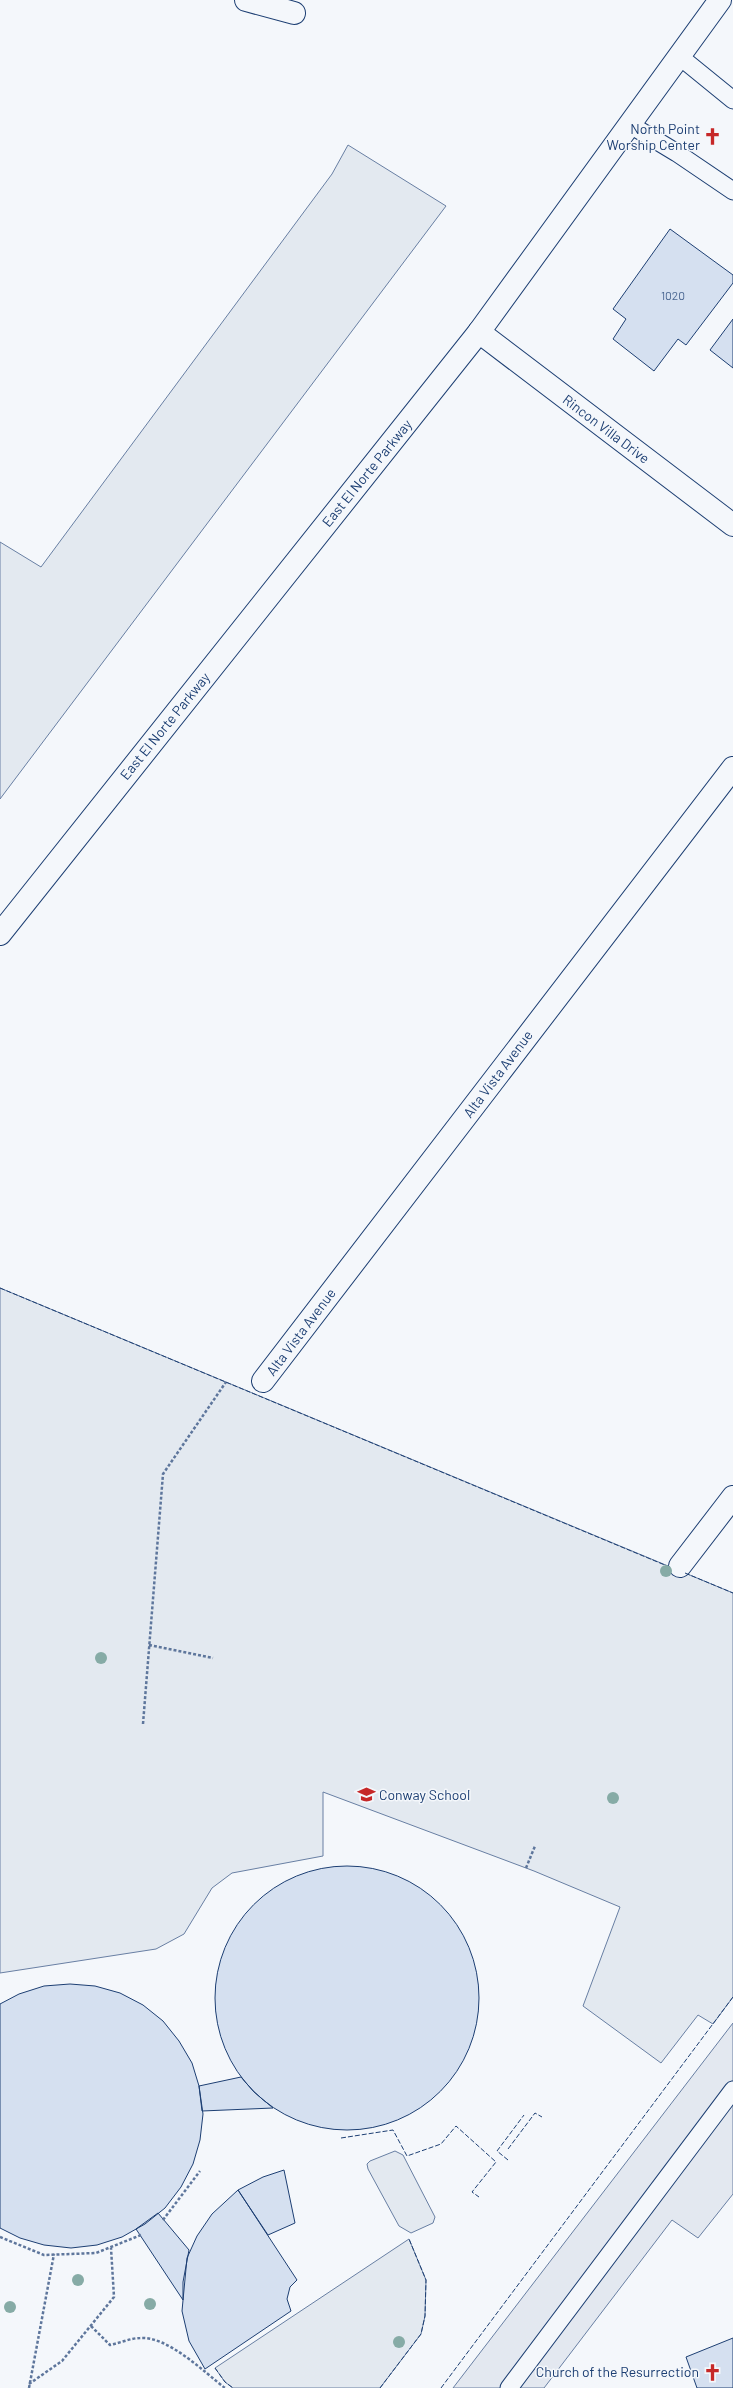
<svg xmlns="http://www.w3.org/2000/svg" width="733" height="2388" font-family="Barlow,sans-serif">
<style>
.green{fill:#e3e9f0;stroke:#687fa3}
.parking{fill:#e3e8f0;stroke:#687fa3}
.building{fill:#d5e0f0;stroke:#1d3f73}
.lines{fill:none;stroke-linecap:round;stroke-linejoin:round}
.service-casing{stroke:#1d3f73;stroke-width:19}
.minor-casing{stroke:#1d3f73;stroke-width:24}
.primary-casing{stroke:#1d3f73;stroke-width:24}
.path{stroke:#5e769c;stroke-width:2.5;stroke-dasharray:3 2;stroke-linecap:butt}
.service{stroke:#f4f7fb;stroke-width:17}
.minor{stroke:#f4f7fb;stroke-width:22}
.primary{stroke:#f4f7fb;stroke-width:22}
.fence{stroke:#1d3f73;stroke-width:1;stroke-dasharray:5 2;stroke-linecap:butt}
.tree{fill:#86aba6}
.labels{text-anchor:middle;stroke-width:3;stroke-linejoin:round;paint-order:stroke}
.number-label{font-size:12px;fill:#4b6792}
.poi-label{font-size:14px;fill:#1d3f73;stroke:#f4f7fb;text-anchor:end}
.street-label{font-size:14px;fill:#1d3f73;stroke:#f4f7fb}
</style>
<rect width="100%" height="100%" fill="#f4f7fb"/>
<!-- green -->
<path class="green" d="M348,145L446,206L0,799V542L41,567L332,174Z
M0,1288L733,1593V1997L713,2024L698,2015L661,2063L583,2006L620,1907L534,1871L323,1792V1856L232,1873L212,1888L184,1934L156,1949L0,1973Z
M395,2151L403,2155L435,2217L433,2223L411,2233L399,2226L368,2169L367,2164L370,2161Z
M409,2239L426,2280L425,2316L421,2334L380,2388H233L225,2382L215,2368Z"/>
<!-- parking -->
<path class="parking" d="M733,2023V2194L698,2238L672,2220L544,2388H453Z"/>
<!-- building -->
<path class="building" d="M670,229L733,275V283L686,345L678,339L654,371L613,339L626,319L613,309Z
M733,319V368L710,350Z
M215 1998a132 132 0 1 1 264 0a132 132 0 1 1-264 0Z
M70,1984L95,1986L120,1993L143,2005L163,2021L179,2041L192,2063L199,2086L203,2114L200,2140L193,2164L181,2187L165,2208L145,2224L122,2237L97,2245L71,2248L44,2245L20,2238L0,2228V2004L19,1994L44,1986Z
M241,2077L254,2092L273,2108L202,2111L199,2086Z
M284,2170L295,2223L268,2235L238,2190L263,2177Z
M238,2190L297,2280L290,2287L287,2299L291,2311L205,2369L189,2341L182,2311L187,2258L197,2236L212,2214Z
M158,2213L189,2250L183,2282V2300L136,2229Z
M733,2338V2388H697L686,2357Z"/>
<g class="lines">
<defs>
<path id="service" d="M679,56L733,100
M629,124L677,153L733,191
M509,2388L733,2090"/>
<path id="minor" d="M246,0L294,13
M479,332L733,525
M263,1381L733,768
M680,1566L733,1497"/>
<path id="primary" d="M0,934L479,332L720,0"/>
</defs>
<!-- service casing -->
<use href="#service" class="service-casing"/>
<!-- minor casing -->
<use href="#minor" class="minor-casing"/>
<!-- primary casing -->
<use href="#primary" class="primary-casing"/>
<!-- path -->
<path class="path" d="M149,1645L213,1658
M143,1724L163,1474L226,1382
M526,1868L535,1846
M163,2220L200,2171
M0,2237L44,2255L96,2253L141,2235
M91,2326L110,2345C120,2343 131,2338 140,2338C168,2336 204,2372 225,2388
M29,2384L62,2361L114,2297L111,2248
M29,2388L54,2254"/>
<!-- service -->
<use href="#service" class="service"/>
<!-- minor -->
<use href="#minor" class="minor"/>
<!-- primary -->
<use href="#primary" class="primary"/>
<!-- fence -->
<path class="fence" d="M0,1288L672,1568
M685,1573L733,1593
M341,2138L393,2130L407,2156L441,2144L456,2126L496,2162L472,2192L479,2197
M508,2149L535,2113L542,2117
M508,2160L497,2151L524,2115
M215,2368L225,2382L233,2388
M380,2388L421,2334L425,2316L426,2280L409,2239
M441,2388L733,1997"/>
</g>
<!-- trees -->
<g class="tree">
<circle cx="666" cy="1571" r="6"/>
<circle cx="101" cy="1658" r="6"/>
<circle cx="613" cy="1798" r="6"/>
<circle cx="78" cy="2280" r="6"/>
<circle cx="150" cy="2304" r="6"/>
<circle cx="10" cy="2307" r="6"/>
<circle cx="399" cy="2342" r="6"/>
</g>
<!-- icons -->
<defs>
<symbol id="church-bare" viewBox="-9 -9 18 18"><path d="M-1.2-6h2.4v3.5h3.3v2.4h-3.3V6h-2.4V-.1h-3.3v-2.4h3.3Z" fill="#c62828" stroke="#f4f7fb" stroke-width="2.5" paint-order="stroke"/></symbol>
<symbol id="school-bare" viewBox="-9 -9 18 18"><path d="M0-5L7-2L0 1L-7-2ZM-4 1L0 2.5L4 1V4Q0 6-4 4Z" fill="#c62828" stroke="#f4f7fb" stroke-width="2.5" paint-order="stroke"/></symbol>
</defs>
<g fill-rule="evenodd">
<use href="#church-bare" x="700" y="124" width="25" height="25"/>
<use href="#school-bare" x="354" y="1782" width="25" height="25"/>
<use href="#church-bare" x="700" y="2360" width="25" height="25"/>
</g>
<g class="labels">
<!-- number labels -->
<g class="number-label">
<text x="673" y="300">1020</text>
</g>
<!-- poi labels -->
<g class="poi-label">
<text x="700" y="134">North Point<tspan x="700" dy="16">Worship Center</tspan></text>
<text x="379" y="1800" text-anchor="start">Conway School</text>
<text x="699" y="2377">Church of the Resurrection</text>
</g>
<!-- street labels -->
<g class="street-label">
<text transform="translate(606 429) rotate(37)" y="5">Rincon Villa Drive</text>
<text transform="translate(367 473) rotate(-51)" y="5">East El Norte Parkway</text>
<text transform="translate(165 726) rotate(-51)" y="5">East El Norte Parkway</text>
<text transform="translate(498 1074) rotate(-53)" y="5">Alta Vista Avenue</text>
<text transform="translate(301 1332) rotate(-53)" y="5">Alta Vista Avenue</text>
</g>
</g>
</svg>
